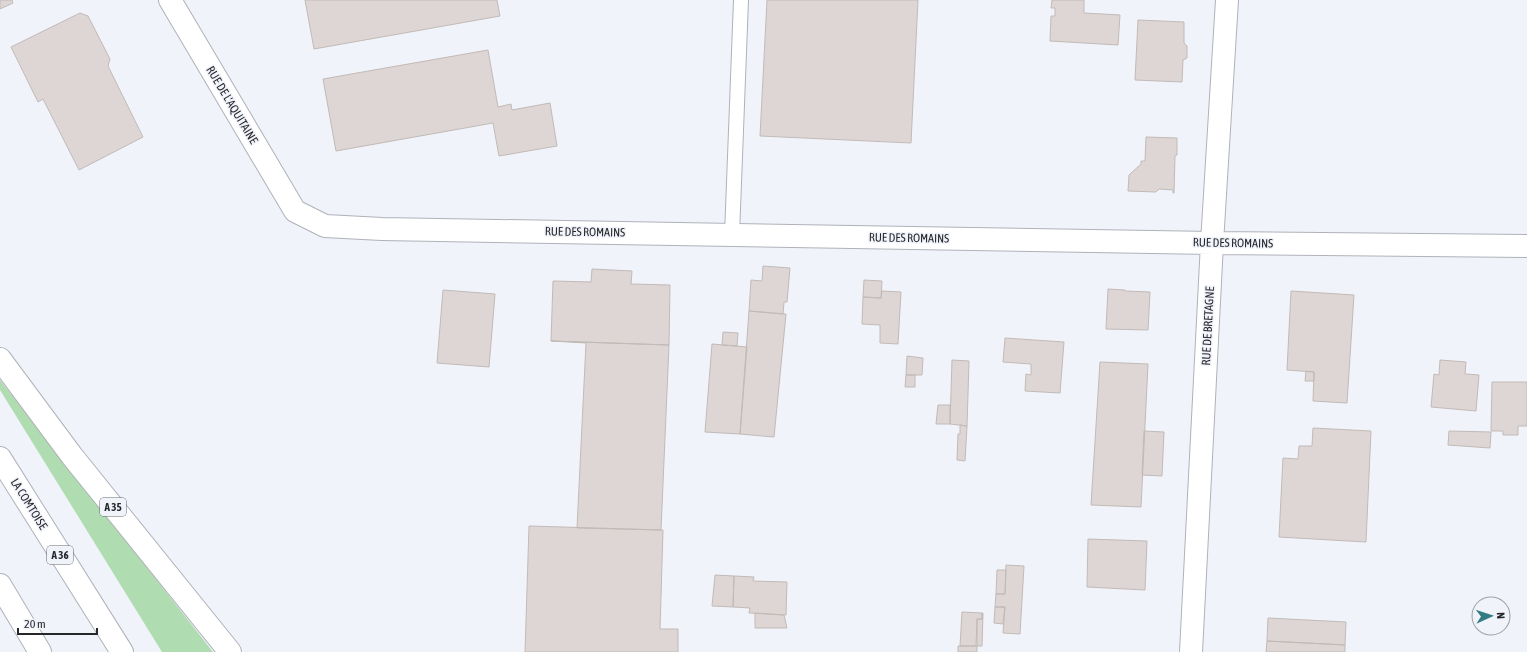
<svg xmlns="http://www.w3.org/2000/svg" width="1527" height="652" font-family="'Asap Condensed',sans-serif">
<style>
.green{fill:#afdcb0}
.building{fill:#ded6d4;stroke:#c2bab7}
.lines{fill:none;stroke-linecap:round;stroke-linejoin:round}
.lane-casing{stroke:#afb2b8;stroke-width:16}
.street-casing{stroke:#afb2b8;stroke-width:24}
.highway-casing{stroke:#afb2b8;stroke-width:24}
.lane{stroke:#fff;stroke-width:14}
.street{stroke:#fff;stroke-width:22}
.highway{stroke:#fff;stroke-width:22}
.labels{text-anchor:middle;stroke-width:3;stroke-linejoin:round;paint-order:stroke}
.shield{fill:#f0f3fa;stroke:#636468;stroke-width:1}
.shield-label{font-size:11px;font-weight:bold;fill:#26272a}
.street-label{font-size:12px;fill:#26272a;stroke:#f0f3fa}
</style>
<rect width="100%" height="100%" fill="#f0f3fa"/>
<!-- green -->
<path class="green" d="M0,380L213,652H162L0,390Z"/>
<!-- building -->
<path class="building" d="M0,0H12L13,3L0,9Z
M305,0H497L500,16L314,49Z
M767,0H918L911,143L760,136Z
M1052,0H1084V13L1120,15L1118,45L1050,41L1051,16H1055V8H1051Z
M80,13L88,16L110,59L108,66L143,137L79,170L43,99L38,102L11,47Z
M1138,20L1184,22V43L1187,46V58L1183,60L1182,82L1135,80Z
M488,50L498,107L511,104L512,110L550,103L557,146L499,156L493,123L336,151L323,79Z
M1146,137L1177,138V155L1175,156L1174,193H1173V190L1159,189L1156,192L1128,191L1129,175L1141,164V161H1145Z
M763,266L790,268L787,302H784L783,314L749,311L751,280L762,281Z
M592,269L632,271L631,284L670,285L669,345L551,341L553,281L591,282Z
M864,280L882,281L881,298L863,297Z
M1108,289L1125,290V291L1150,292L1148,330L1106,329Z
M443,290L495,294L489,367L437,363Z
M882,291L901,292L898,344L880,343V325L862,324L863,297L881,298Z
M1291,291L1354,295L1347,403L1313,401L1314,372L1287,370Z
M749,311L786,314L774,437L740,434Z
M723,332L738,333L737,346L722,345Z
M1005,338L1064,342L1060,393L1025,391L1026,374L1031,375V364L1003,362Z
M551,341L669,345L661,530L577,528L586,343Z
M712,344L747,347L740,434L705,432Z
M907,356L923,358L922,375H906Z
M952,360L969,361L967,426L950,424Z
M1440,360L1466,362L1465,374L1479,375L1476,411L1431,407L1434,374L1439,375Z
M1100,362L1148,364L1141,507L1091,505Z
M1306,371L1314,372V381H1305Z
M906,375H915V387H905Z
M1492,382H1527V426H1518V435H1503V431H1491Z
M938,405H950V424H936Z
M960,425L967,426L965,461L957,460L958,434H960Z
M1313,428L1371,431L1366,542L1279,537L1283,458L1298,459L1299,446H1312Z
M1144,431L1164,432L1162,476L1142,475Z
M1449,431L1491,432L1490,448L1448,445Z
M529,526L663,530L660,629H678V652H525Z
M1088,539L1147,541L1145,590L1087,587Z
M1006,565L1024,566L1020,634L1003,633L1005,607H995L996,594H1005Z
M997,570H1006L1005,594H996Z
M715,575L734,576L733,607L712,606Z
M734,576L754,577L753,581L787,582L786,615L749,613L750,608L733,607Z
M995,607H1005L1003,624L994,623Z
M962,612L982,613V619H977L976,646H960Z
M755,613L784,615L787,628H755Z
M982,613H983L982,646H977V619H982Z
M1268,618L1346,622L1345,645L1267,641Z
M1267,641L1345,645V652H1266Z
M958,646H977V652H958Z"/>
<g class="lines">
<defs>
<path id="lane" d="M732,235L741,0"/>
<path id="street" d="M170,0L295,211L325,226L382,229L1212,243L1527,246
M1191,652L1212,243L1227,0"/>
<path id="highway" d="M0,359L72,456L230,652
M0,458L122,652
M0,585L40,652"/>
</defs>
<!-- lane casing -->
<use href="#lane" class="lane-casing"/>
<!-- street casing -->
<use href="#street" class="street-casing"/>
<!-- highway casing -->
<use href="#highway" class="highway-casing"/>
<!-- lane -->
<use href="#lane" class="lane"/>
<!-- street -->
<use href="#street" class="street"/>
<!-- highway -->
<use href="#highway" class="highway"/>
</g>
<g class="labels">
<!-- shield labels -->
<g class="shield">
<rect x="100" y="498" width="26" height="18" rx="3"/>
<rect x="47" y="546" width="26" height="18" rx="3"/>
</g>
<g class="shield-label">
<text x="113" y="511">A 35</text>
<text x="60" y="559">A 36</text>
</g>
<!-- street labels -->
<g class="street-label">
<text transform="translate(232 105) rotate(59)" y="4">RUE DE L'AQUITAINE</text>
<text transform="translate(585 232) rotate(1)" y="4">RUE DES ROMAINS</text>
<text transform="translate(909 238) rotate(1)" y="4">RUE DES ROMAINS</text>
<text transform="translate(1233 243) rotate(1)" y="4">RUE DES ROMAINS</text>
<text transform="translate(1208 326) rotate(-87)" y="4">RUE DE BRETAGNE</text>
<text transform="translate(29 504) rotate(58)" y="4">LA COMTOISE</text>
</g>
</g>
<!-- north arrow -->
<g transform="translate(1491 616) rotate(87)"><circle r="19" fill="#f0f3fa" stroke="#9fa1a7"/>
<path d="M0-3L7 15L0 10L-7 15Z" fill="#347c83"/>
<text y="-6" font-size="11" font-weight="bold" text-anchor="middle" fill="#26272a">N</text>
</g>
<!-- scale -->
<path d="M18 628v6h79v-6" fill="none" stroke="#26272a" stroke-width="2"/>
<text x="24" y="628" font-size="12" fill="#26272a" stroke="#f0f3fa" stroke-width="3" paint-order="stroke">20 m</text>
</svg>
